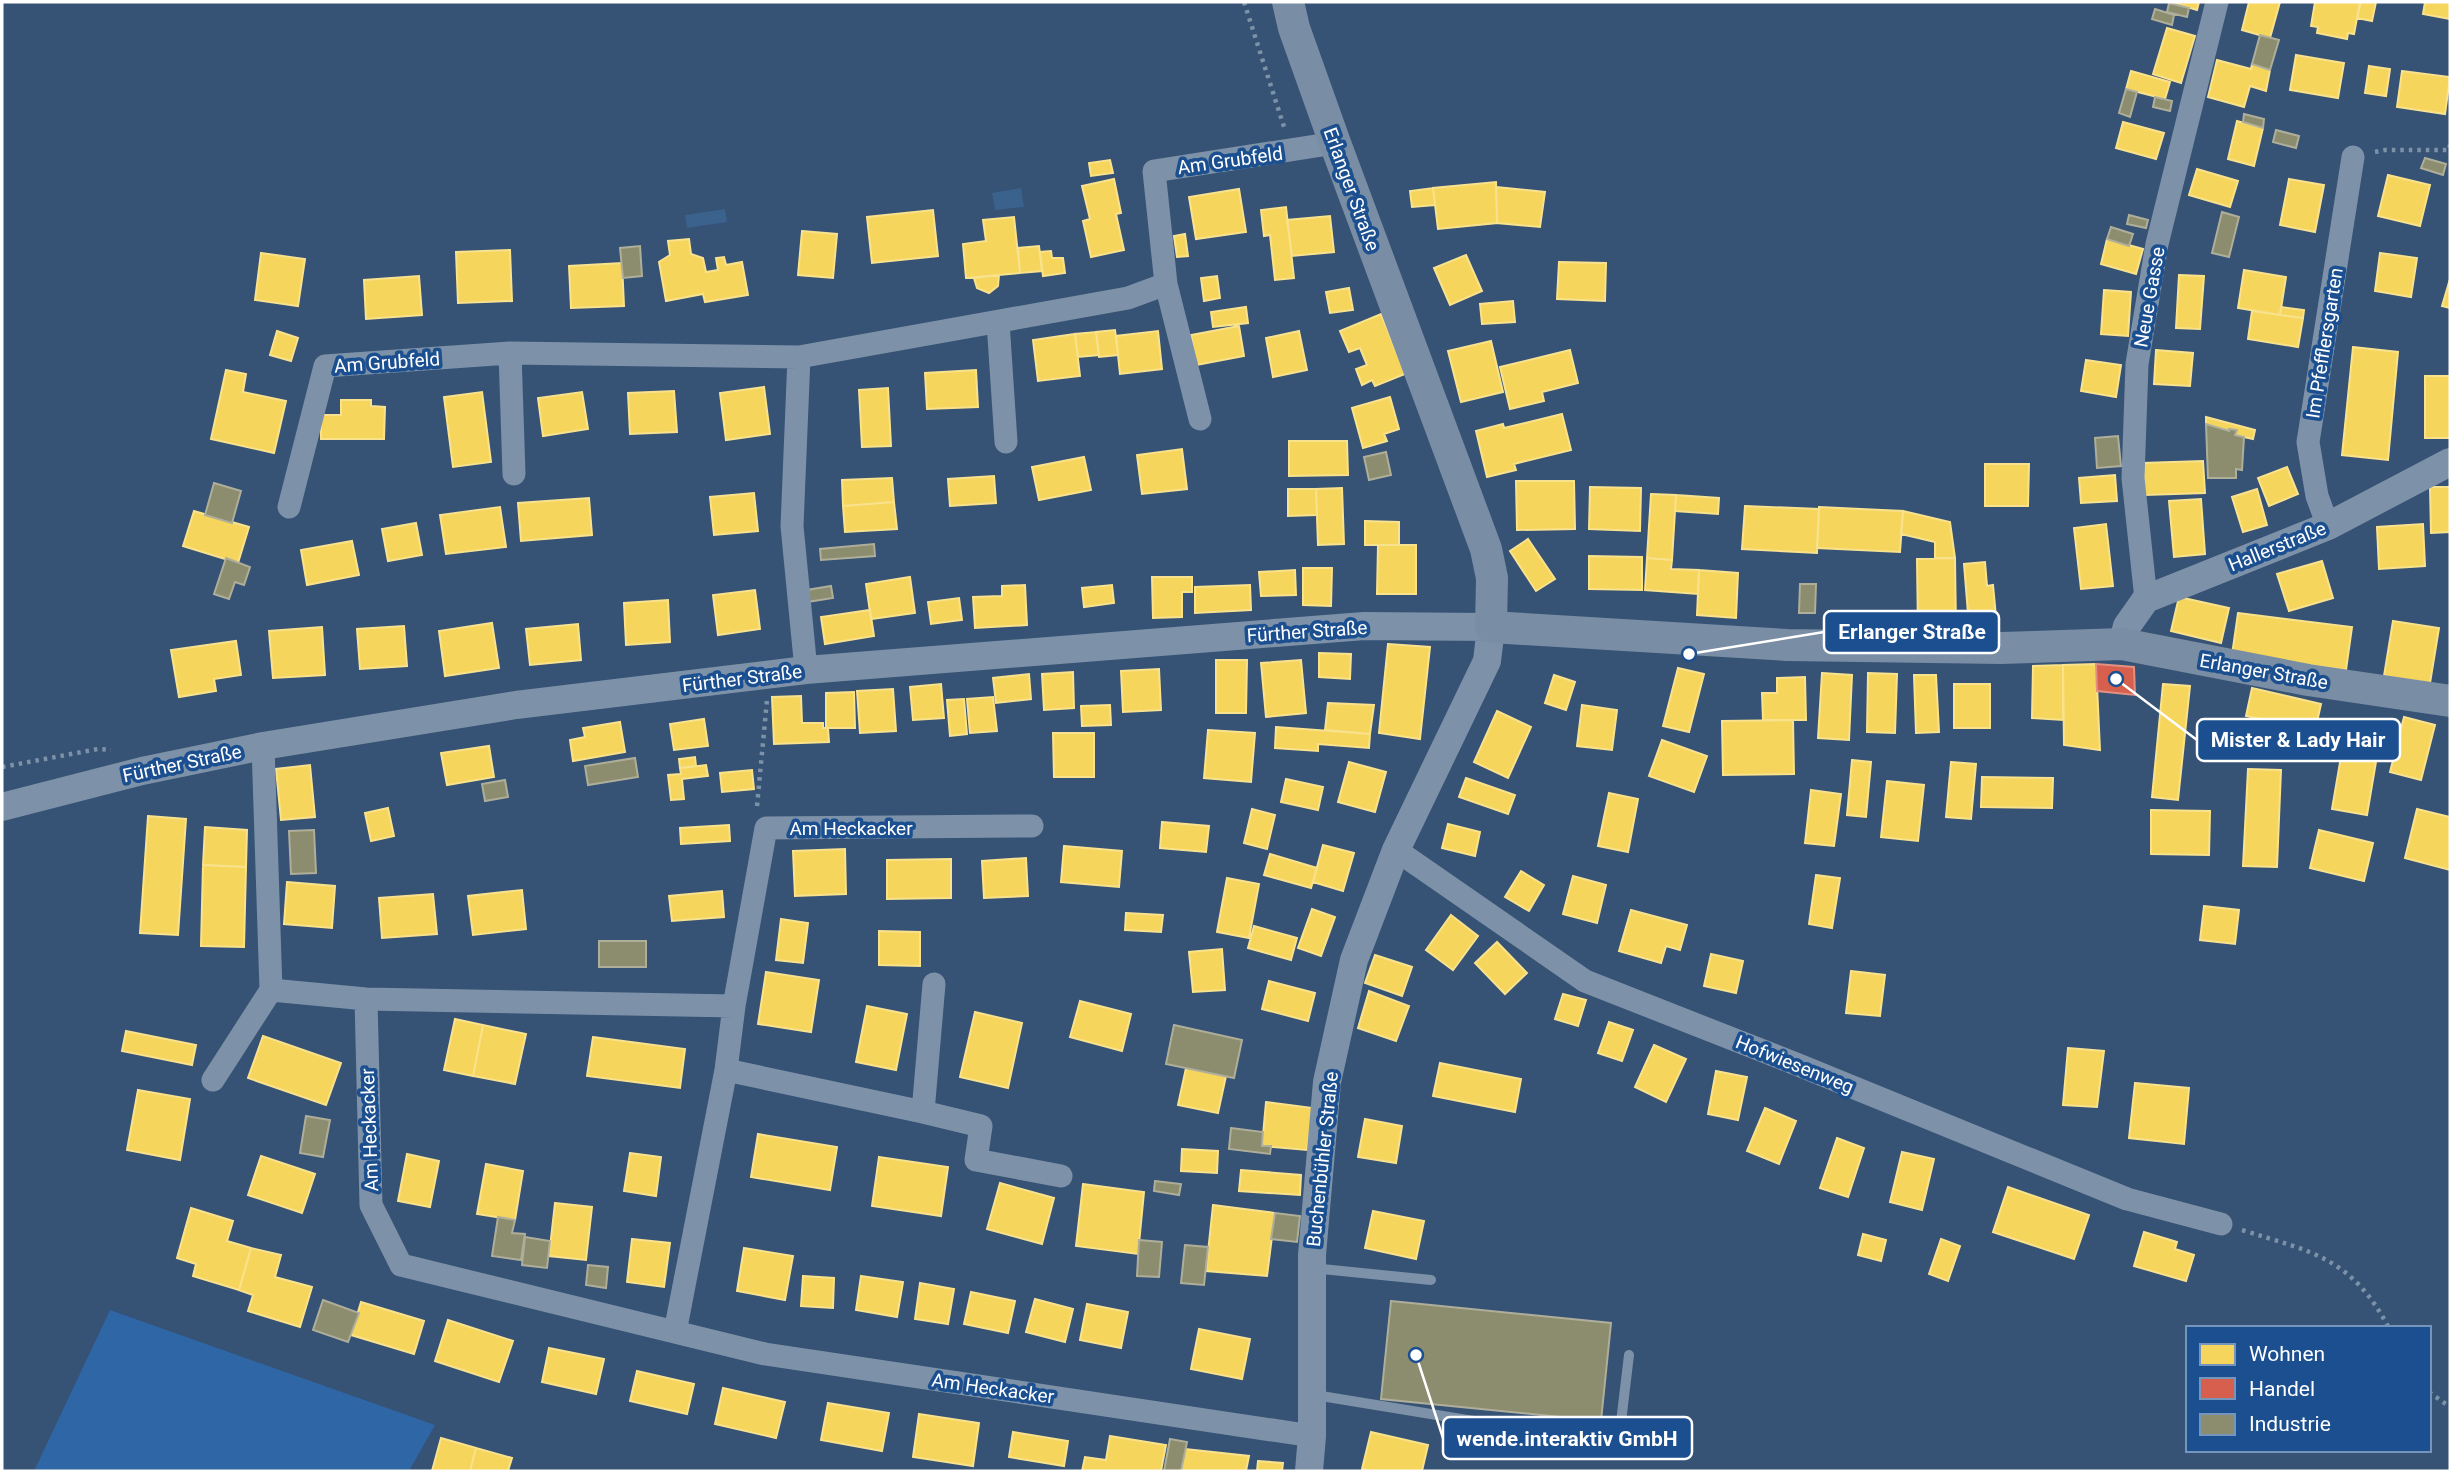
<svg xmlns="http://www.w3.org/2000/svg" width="2452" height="1473" font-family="Roboto,sans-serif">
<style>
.green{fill:#2f66a5}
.water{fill:#3b618d}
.homes{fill:#f6d55c;stroke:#f9e28d;stroke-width:2}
.shops{fill:#d6604d;stroke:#e29082;stroke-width:2}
.industry{fill:#8c8c6e;stroke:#aeae9a;stroke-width:2}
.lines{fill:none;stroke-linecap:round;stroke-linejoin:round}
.path{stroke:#7d92a8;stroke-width:4.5;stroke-dasharray:3.5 5;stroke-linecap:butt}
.service{stroke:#7d92a8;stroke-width:10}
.minor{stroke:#7d92a8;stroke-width:23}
.tertiary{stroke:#7d92a8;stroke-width:28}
.secondary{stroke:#798da4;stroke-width:32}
.labels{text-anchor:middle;stroke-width:7;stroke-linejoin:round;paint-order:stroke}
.street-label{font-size:19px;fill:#fff;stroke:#1b4f8f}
.leader{fill:none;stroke:#fff;stroke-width:2.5}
.callout-dot{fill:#fff;stroke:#1b4f8f;stroke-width:2.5}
.callout{fill:#1b4f8f;stroke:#fff;stroke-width:2.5}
.callout-label{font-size:21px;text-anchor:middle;font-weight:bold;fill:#fff}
</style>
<rect width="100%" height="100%" fill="#365274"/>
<!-- green -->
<path class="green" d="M110,1310L435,1425L409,1471H34Z"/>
<!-- water -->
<path class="water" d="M1021,188L1024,207L995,210L992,193Z
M725,209L727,222L687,228L685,215Z"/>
<!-- homes -->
<path class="homes" d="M2170,2H2199L2197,10Z
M2249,2H2280L2270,38L2242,30Z
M2315,2H2360L2354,34L2348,33L2347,39L2317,33L2318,27L2311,26Z
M2361,2H2376L2372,21L2357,18Z
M2425,2H2450V19L2423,14Z
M2167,28L2195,36L2181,83L2153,74Z
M2296,55L2344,63L2338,98L2290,90Z
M2217,60L2251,69L2252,64L2270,70L2266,91L2250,86L2244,107L2208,97Z
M2369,66L2390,69L2386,96L2365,93Z
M2131,71L2170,82L2165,99L2126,89Z
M2402,71L2450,77L2445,114L2397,107Z
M2237,121L2263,128L2254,166L2228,159Z
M2123,122L2164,133L2156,159L2116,148Z
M1110,160L1113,173L1091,176L1089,163Z
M2197,169L2238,181L2230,207L2189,195Z
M2388,175L2430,185L2420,226L2378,216Z
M1114,179L1121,213L1116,214L1124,250L1091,257L1083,221L1090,219L1082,186Z
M2289,179L2324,185L2315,232L2280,225Z
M1496,182L1497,223L1438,229L1433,188Z
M1496,187L1545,192L1540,227L1497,223Z
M1433,188L1435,205L1412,207L1410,191Z
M1239,189L1246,232L1196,239L1189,197Z
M1286,207L1294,278L1275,280L1270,235L1264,236L1261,210Z
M933,210L938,256L872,263L867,217Z
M1330,216L1334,252L1292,256L1287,220Z
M1014,217L1020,273L966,278L963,244L986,241L983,220Z
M802,231L837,234L833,278L798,275Z
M1185,234L1188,256L1177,257L1174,236Z
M689,239L691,254L703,258L706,272L718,270L716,258L724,257L726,265L742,262L748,295L705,302L703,294L666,301L659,262L670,255L668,241Z
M2107,239L2143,249L2136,274L2101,264Z
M1039,246L1042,271L1020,273L1018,248Z
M510,250L512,301L458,303L456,252Z
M1051,251L1052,258H1063L1065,273L1043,276L1040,252Z
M261,253L305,259L298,306L255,300Z
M2380,253L2417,258L2411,297L2375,291Z
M1466,255L1482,291L1450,305L1434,268Z
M1559,262L1606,263L1605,301L1557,299Z
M622,263L624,306L571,308L569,266Z
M2244,270L2286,277L2280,315L2238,308Z
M999,275L998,286L989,293L977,288L974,278Z
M2179,275L2204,276L2200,329L2176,328Z
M419,276L422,315L366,319L364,280Z
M1217,276L1220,298L1204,301L1201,278Z
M2450,279V308L2442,306Z
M1349,288L1353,310L1330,313L1326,292Z
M2104,290L2131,292L2128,336L2101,334Z
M1513,301L1515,322L1482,324L1480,304Z
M1246,307L1248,323L1213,327L1211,312Z
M2281,307L2304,310L2303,318L2280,315Z
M2252,311L2303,318L2298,347L2248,339Z
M1381,314L1405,374L1375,386L1372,380L1362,385L1356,369L1367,365L1360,348L1349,352L1340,331Z
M1239,326L1244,356L1196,365L1191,335Z
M1115,330L1118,355L1099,357L1096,332Z
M277,331L298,338L291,361L270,355Z
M1158,331L1162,369L1120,374L1116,336Z
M1299,331L1307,370L1273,377L1266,338Z
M1096,332L1099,355L1078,357L1075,334Z
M1075,334L1080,376L1038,381L1033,340Z
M1491,341L1503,392L1461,402L1448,351Z
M2353,347L2398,352L2388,460L2342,455Z
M1570,350L1578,383L1542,392L1544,401L1510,409L1500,367Z
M2156,350L2193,353L2190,386L2154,384Z
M2086,360L2121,365L2116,397L2081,391Z
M226,370L246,374L243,392L286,401L274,453L211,439Z
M976,370L978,407L927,409L925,373Z
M2425,376H2450V438H2425Z
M764,387L770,434L726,440L720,393Z
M888,388L891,446L862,447L859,390Z
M674,391L677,432L630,434L628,393Z
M482,392L491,462L453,467L444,397Z
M582,392L588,429L543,436L538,398Z
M1390,397L1399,429L1384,434L1387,441L1363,448L1352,408Z
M341,400H371V406L385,407L384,439H321V415H341Z
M1562,414L1571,450L1514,464L1516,470L1487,477L1476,431L1503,424L1504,428Z
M2206,417L2255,430L2253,439L2235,435L2237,430L2229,429V431L2206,424Z
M1289,441H1347L1348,475L1289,476Z
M1182,449L1187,489L1142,494L1137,455Z
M1084,457L1091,490L1039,500L1032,467Z
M2203,461L2205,493L2145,495L2142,463Z
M1985,464H2029L2028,506H1985Z
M2287,467L2298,494L2269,506L2258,478Z
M2115,475L2117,501L2081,503L2079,478Z
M994,476L996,503L950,506L948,479Z
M892,478L894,502L843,506L842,480Z
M1516,481H1574L1575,529L1517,530Z
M1590,487L1641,488L1640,531L1589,529Z
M2430,487H2450V532L2431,533Z
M1342,488L1344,544L1318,545L1316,489Z
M1288,489H1316L1317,515L1288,516Z
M2257,489L2267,525L2243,532L2232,497Z
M754,493L758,531L714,535L710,497Z
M1651,494L1676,495L1672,560L1647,558Z
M1676,495L1719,498L1718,514L1675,511Z
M589,498L592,535L521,541L518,503Z
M2201,499L2205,554L2174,557L2169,501Z
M894,502L897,529L845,532L843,506Z
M1745,506L1819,509L1817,553L1742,549Z
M500,507L506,547L446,554L440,515Z
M1819,507L1903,511L1900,552L1817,548Z
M194,511L249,527L238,563L183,546Z
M1903,511L1950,522L1955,558H1935V542L1901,534Z
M1365,521L1399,522V545H1365Z
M416,523L422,555L388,561L382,529Z
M2106,524L2113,586L2081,589L2074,528Z
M2423,524L2425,566L2379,569L2377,527Z
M1528,539L1555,579L1536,591L1510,551Z
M352,541L359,575L307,585L301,550Z
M1378,545H1416V594H1377Z
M1589,556L1642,557V590L1589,589Z
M1647,558L1672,560L1671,569L1699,570L1698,594L1645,590Z
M1955,558L1956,631H1918L1917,559Z
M2322,561L2333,598L2289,611L2277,574Z
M1985,562L1987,586L1993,585L1996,617H1989L1990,624L1969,626L1964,564Z
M1303,568H1332L1331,606L1303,605Z
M1295,570L1296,595L1261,596L1259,572Z
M1699,570L1738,573L1736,618L1697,615Z
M910,577L915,613L871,619L866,584Z
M1152,577H1192V592H1182V617L1153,618Z
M1025,585L1027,625L975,628L973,597L1002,596V586Z
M1112,585L1114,603L1084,607L1082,588Z
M1250,585L1251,610L1195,613V587Z
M755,590L760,629L718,635L713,595Z
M2179,597L2229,608L2221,643L2171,631Z
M959,598L962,620L931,624L928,602Z
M668,600L670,642L626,645L624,603Z
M870,610L874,636L825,644L821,617Z
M2238,613L2352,627L2346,670L2232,655Z
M2393,621L2439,628L2430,683L2384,676Z
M492,623L499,668L445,676L439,631Z
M578,624L581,660L530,665L526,629Z
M404,626L407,666L360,669L357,629Z
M322,627L325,675L273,678L269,631Z
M236,641L241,675L214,679L216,691L179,697L171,650Z
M1388,644L1430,647L1420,739L1379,733Z
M1319,653L1351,654L1350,679L1319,677Z
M1216,660H1247L1246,713H1216Z
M1301,660L1306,713L1266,717L1261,663Z
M2096,664L2100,750L2064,745L2063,665Z
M2063,665V720L2032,718L2033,666Z
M1678,668L1704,674L1689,732L1663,726Z
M1159,669L1161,710L1123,712L1121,671Z
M1073,672L1074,708L1044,710L1042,674Z
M1822,673L1852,675L1849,740L1818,738Z
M1868,673L1897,674L1895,733L1867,732Z
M1029,674L1031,699L996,703L993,678Z
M1554,675L1575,682L1566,710L1545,703Z
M1914,675H1936L1939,732L1916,733Z
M1805,677L1806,720H1763L1762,693H1777V678Z
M941,684L944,718L913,720L910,687Z
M1954,684H1990V728H1954Z
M2163,684L2190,686L2178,800L2152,797Z
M2252,688L2321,704L2315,731L2246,716Z
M893,689L896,731L860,733L857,691Z
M854,692L855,728H826V693Z
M801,696L802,723H823V728H828L829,742L774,744L772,697Z
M993,697L997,731L970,733L967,699Z
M964,699L967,734L950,736L947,700Z
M1328,703L1374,705L1370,734L1325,730Z
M1110,705L1111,725L1082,726L1081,706Z
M1582,705L1617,710L1612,750L1577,746Z
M1497,711L1531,727L1508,778L1474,762Z
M2404,717L2435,725L2421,780L2390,772Z
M704,719L708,746L674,750L670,724Z
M1793,720L1794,774L1723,775L1722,721Z
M620,722L625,752L573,761L570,740L585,737L583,728Z
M1276,727L1370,734L1369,748L1318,744V751L1275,748Z
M1208,730L1255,733L1251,782L1204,778Z
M1053,733H1094V777H1054Z
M1662,740L1707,756L1694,792L1649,776Z
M2343,745L2378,750L2367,815L2332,809Z
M489,746L494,777L447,785L441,753Z
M695,757L696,766L680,768L679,759Z
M1852,760L1871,762L1866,817L1847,815Z
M1349,762L1386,772L1375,812L1338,802Z
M1951,762L1976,764L1971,819L1946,817Z
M310,765L315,817L281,820L276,769Z
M706,765L708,776L682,779L684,799L671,800L668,775L681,774L680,768Z
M2248,769L2281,770L2277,867L2243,866Z
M752,770L754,789L722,792L720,773Z
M1982,777L2053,778L2052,808L1981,807Z
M1466,778L1515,795L1508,814L1459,797Z
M1286,779L1323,787L1318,810L1281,802Z
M1887,781L1924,785L1918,841L1881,837Z
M1811,790L1841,794L1834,846L1805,843Z
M1609,793L1638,799L1628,852L1598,846Z
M388,808L394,836L371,841L365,813Z
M1252,809L1275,815L1267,849L1244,843Z
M2417,809L2450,817V870L2405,858Z
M2151,810L2210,811L2209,855L2151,854Z
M148,816L186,819L178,935L140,933Z
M1162,822L1209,826L1206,852L1160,848Z
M1448,824L1480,832L1475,856L1442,848Z
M729,825L730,841L681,844L680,828Z
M205,827L247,830L246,867L203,865Z
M2319,830L2373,843L2364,881L2310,868Z
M1323,845L1354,853L1343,891L1313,882Z
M1064,846L1122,851L1119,887L1061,882Z
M845,849L846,894L795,896L793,851Z
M1270,854L1317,868L1311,888L1264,875Z
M1026,858L1028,896L984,898L982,861Z
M951,859V898L887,899V860Z
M203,865L246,867L244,947L201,946Z
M1521,871L1544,885L1529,911L1505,897Z
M1816,875L1840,878L1832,928L1809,924Z
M1573,876L1606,885L1597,923L1563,914Z
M1227,878L1259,884L1249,938L1217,932Z
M287,882L335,886L332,928L284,924Z
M522,890L526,929L473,935L468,896Z
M722,891L724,917L672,921L669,896Z
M433,894L437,934L382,938L379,898Z
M2204,906L2239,910L2235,944L2200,940Z
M1312,909L1335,917L1321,956L1298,948Z
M1631,910L1687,925L1680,950L1666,946L1661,963L1619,951Z
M1126,913L1163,915L1161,932L1125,930Z
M1451,915L1478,936L1453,970L1426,950Z
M781,919L808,923L803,963L776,960Z
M1254,926L1297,938L1291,960L1248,948Z
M879,931L920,932V966L879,965Z
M1497,942L1527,973L1505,994L1475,963Z
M1222,949L1225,990L1193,992L1189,952Z
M1711,954L1743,961L1736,993L1704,986Z
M1375,955L1412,967L1402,996L1365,983Z
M1851,971L1885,975L1880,1016L1846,1013Z
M766,972L819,980L811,1032L758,1024Z
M1269,981L1315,993L1308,1021L1262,1009Z
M1369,991L1409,1006L1396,1041L1358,1028Z
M1563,994L1586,1000L1578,1026L1555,1019Z
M1080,1001L1131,1014L1122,1051L1070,1037Z
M867,1006L907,1014L896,1070L856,1062Z
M975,1012L1022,1023L1008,1088L960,1077Z
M455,1019L483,1025L473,1076L444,1070Z
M1609,1022L1633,1030L1622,1061L1598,1053Z
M483,1025L526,1034L515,1084L473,1076Z
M126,1031L196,1045L192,1065L122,1051Z
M263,1036L341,1063L326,1105L248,1078Z
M593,1037L685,1049L680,1088L587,1076Z
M1654,1045L1686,1059L1666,1102L1635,1087Z
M2068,1048L2104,1051L2097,1107L2063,1105Z
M1440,1063L1521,1079L1515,1112L1433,1096Z
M1186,1068L1226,1076L1218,1113L1178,1105Z
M1716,1071L1747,1077L1738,1120L1708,1114Z
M2135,1083L2189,1088L2184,1144L2129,1138Z
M138,1090L190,1099L180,1160L127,1150Z
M1266,1102L1313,1108L1307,1150L1262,1146Z
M1765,1108L1796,1121L1779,1164L1747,1151Z
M1365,1119L1402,1126L1396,1163L1358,1157Z
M758,1134L837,1147L830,1190L751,1177Z
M1837,1138L1864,1148L1848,1197L1820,1188Z
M1182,1149L1218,1151L1217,1173L1181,1171Z
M1902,1152L1934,1159L1922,1210L1890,1202Z
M630,1153L661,1157L656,1196L624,1191Z
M407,1154L439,1161L430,1207L398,1201Z
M261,1156L315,1174L302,1213L248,1195Z
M879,1157L948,1167L941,1216L872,1206Z
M486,1164L523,1171L515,1220L477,1214Z
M1241,1170L1301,1175L1300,1195L1239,1191Z
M1000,1183L1054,1198L1042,1244L987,1229Z
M1083,1184L1144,1192L1138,1254L1076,1246Z
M2008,1187L2089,1215L2074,1259L1993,1232Z
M555,1203L592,1207L586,1260L549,1256Z
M1213,1205L1275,1213L1267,1276L1206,1271Z
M191,1208L233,1221L227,1241L251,1248L239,1290L193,1276L196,1264L177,1258Z
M1373,1211L1424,1221L1416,1259L1365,1248Z
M2144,1232L2177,1242L2175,1249L2194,1255L2186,1281L2134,1266Z
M1863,1234L1886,1240L1881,1261L1858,1255Z
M632,1239L670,1243L664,1287L627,1282Z
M1941,1239L1960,1246L1948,1281L1929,1274Z
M251,1248L281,1255L275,1277L312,1287L300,1327L248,1311L253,1295L239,1290Z
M744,1248L793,1256L785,1300L737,1291Z
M803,1276L834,1278L833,1308L801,1306Z
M861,1276L903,1282L897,1317L856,1310Z
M920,1283L954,1289L948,1324L915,1319Z
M971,1292L1015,1301L1008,1333L964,1324Z
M1035,1299L1073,1309L1065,1342L1026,1332Z
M361,1302L424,1321L414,1354L351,1335Z
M1087,1304L1128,1312L1121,1348L1080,1340Z
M448,1320L513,1341L499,1382L435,1361Z
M1199,1329L1250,1339L1242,1379L1191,1369Z
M549,1348L604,1359L596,1394L542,1382Z
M637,1371L694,1384L687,1414L630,1401Z
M723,1388L785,1402L776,1438L715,1424Z
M828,1403L889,1413L882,1451L821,1440Z
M919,1414L979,1423L973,1466L913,1457Z
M1013,1432L1068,1441L1064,1466L1009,1457Z
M1371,1432L1428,1445L1422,1471H1372L1362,1469Z
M1110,1436L1166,1445L1161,1471H1082L1085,1457L1106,1460Z
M441,1438L476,1448L470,1471H432Z
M476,1448L512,1458L508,1471H470Z
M1185,1449L1249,1456L1246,1471H1181Z
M1258,1461L1283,1463L1282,1471H1257Z"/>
<!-- shops -->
<path class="shops" d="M2096,664L2134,667L2135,695L2097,691Z"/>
<!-- industry -->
<path class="industry" d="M2169,3L2189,8L2187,17L2167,12Z
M2155,9L2174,15L2172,25L2152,19Z
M2260,35L2279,40L2270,70L2252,64Z
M2126,89L2137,92L2130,117L2119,113Z
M2155,97L2172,101L2170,111L2153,107Z
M2244,114L2264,119L2263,128L2243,122Z
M2276,130L2299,136L2296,148L2273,142Z
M2425,158L2446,164L2443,175L2421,168Z
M2222,212L2239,217L2229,257L2212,253Z
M2129,215L2148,220L2146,228L2127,224Z
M2111,227L2133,234L2129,246L2107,239Z
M640,246L642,276L623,278L620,248Z
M2206,424L2229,431V429L2237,430L2235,435L2244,437L2242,470L2236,469V478H2208Z
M2118,436L2121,466L2097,468L2095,438Z
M1386,452L1391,475L1369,480L1364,457Z
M214,483L241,491L232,523L205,515Z
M874,544L875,556L821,560L820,549Z
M226,558L250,567L244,585L235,582L229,599L214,594Z
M1800,584H1816L1815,613H1799Z
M831,586L833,598L807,602L806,590Z
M635,758L638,777L588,785L585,766Z
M505,780L508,797L485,801L482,784Z
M314,830L316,873L291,874L289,831Z
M599,941H646V967H599Z
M1174,1025L1242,1040L1234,1078L1166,1064Z
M306,1116L330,1120L323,1157L300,1153Z
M1231,1128L1263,1132L1262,1146H1271L1270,1154L1229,1149Z
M1155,1181L1181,1184L1179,1195L1154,1191Z
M1275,1213L1300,1216L1297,1242L1271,1239Z
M498,1217L515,1220L512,1233L525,1234L521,1260L492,1256Z
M525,1237L550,1241L547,1268L522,1265Z
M1139,1240L1162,1242L1159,1277L1137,1276Z
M1185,1245L1208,1247L1204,1285L1181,1283Z
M588,1265L608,1267L606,1288L586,1285Z
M323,1300L359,1313L348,1342L313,1330Z
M1391,1301L1611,1323L1601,1421L1381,1399Z
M1170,1439L1187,1442L1181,1471H1164Z"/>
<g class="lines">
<!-- path -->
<path class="path" d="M1244,2L1285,130
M2375,152L2385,150H2449L2450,145
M2,767L98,749L111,750
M757,806L767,700
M2242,1230C2312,1252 2351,1257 2389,1328
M2429,1392L2450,1407"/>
<!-- service -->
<path class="service" d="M1312,1268L1431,1280
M1315,1395L1510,1427L1609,1433L1621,1422L1629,1355"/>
<!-- minor -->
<path class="minor" d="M1166,284L1200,419
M998,322L1006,442
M510,353L514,474
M799,357L792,526L806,670
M289,507L325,366L510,353L799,357L1128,298L1166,284L1154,171L1335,143
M2328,526L2317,496L2308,442L2353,157
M2146,599L2133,478L2137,364L2157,244L2217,2
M263,746L271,990L366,999L734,1006
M1396,850L1585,981L1796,1064L2127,1199L2221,1224
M366,999L371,1205L401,1265L765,1354L1312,1436
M726,1070L923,1112L934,984
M213,1080L271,990
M923,1112L981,1126L976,1160L1061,1176
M675,1332L726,1070L734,1006L766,828L1032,826"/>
<!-- tertiary -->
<path class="tertiary" d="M2122,644L2127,626L2146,599L2328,526L2450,462
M2,807L142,771L263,746L516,705L806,670L1364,626L1491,627L1487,661L1396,850L1354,960L1327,1082L1312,1255V1436L1309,1471"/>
<!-- secondary -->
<path class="secondary" d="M1288,2L1294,28L1335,143L1486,549L1492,578L1491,627L1787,645L2001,648L2122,644L2308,680L2450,701"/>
</g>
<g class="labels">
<!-- street labels -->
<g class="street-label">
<text transform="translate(1230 160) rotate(-8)" y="7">Am Grubfeld</text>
<text transform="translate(1352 189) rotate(70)" y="7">Erlanger Straße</text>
<text transform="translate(2149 297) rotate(-80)" y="7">Neue Gasse</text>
<text transform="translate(2324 343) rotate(-81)" y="7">Im Pfefflersgarten</text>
<text transform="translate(387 362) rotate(-4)" y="7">Am Grubfeld</text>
<text transform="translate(2277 546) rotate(-22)" y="7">Hallerstraße</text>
<text transform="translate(1307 631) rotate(-4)" y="7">Fürther Straße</text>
<text transform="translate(2264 671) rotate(10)" y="7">Erlanger Straße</text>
<text transform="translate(742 678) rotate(-7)" y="7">Fürther Straße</text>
<text transform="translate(182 763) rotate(-12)" y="7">Fürther Straße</text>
<text x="851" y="835">Am Heckacker</text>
<text transform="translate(1795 1064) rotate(22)" y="7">Hofwiesenweg</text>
<text transform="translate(369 1130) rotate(-92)" y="7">Am Heckacker</text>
<text transform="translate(1322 1159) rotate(-84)" y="7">Buchenbühler Straße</text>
<text transform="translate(993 1388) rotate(8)" y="7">Am Heckacker</text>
</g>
</g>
<!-- callouts -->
<path class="leader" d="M1689 654L1824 632M2116 679L2197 740M1416 1355L1443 1438"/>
<g class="callout-dot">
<circle cx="1689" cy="654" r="7"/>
<circle cx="2116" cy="679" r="7"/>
<circle cx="1416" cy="1355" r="7"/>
</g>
<g class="callout">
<rect x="1824" y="611" width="175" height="42" rx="7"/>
<rect x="2197" y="719" width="203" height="42" rx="7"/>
<rect x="1443" y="1417" width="249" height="42" rx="7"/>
</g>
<g class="callout-label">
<text x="1912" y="639">Erlanger Straße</text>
<text x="2298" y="747">Mister &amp; Lady Hair</text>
<text x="1567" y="1446">wende.interaktiv GmbH</text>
</g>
<!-- border -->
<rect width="2452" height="1473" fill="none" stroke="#ffffff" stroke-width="7"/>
<!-- legend -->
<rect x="2186" y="1326" width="245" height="126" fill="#1b4f8f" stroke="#7695bc" stroke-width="2"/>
<rect x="2200" y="1344" width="35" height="21" fill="#f6d55c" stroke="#7695bc" stroke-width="2"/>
<text x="2249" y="1361" font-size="21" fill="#ffffff">Wohnen</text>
<rect x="2200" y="1378" width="35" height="21" fill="#d6604d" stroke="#7695bc" stroke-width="2"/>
<text x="2249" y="1396" font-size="21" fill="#ffffff">Handel</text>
<rect x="2200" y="1414" width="35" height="21" fill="#8c8c6e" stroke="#7695bc" stroke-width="2"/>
<text x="2249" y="1431" font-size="21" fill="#ffffff">Industrie</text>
</svg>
